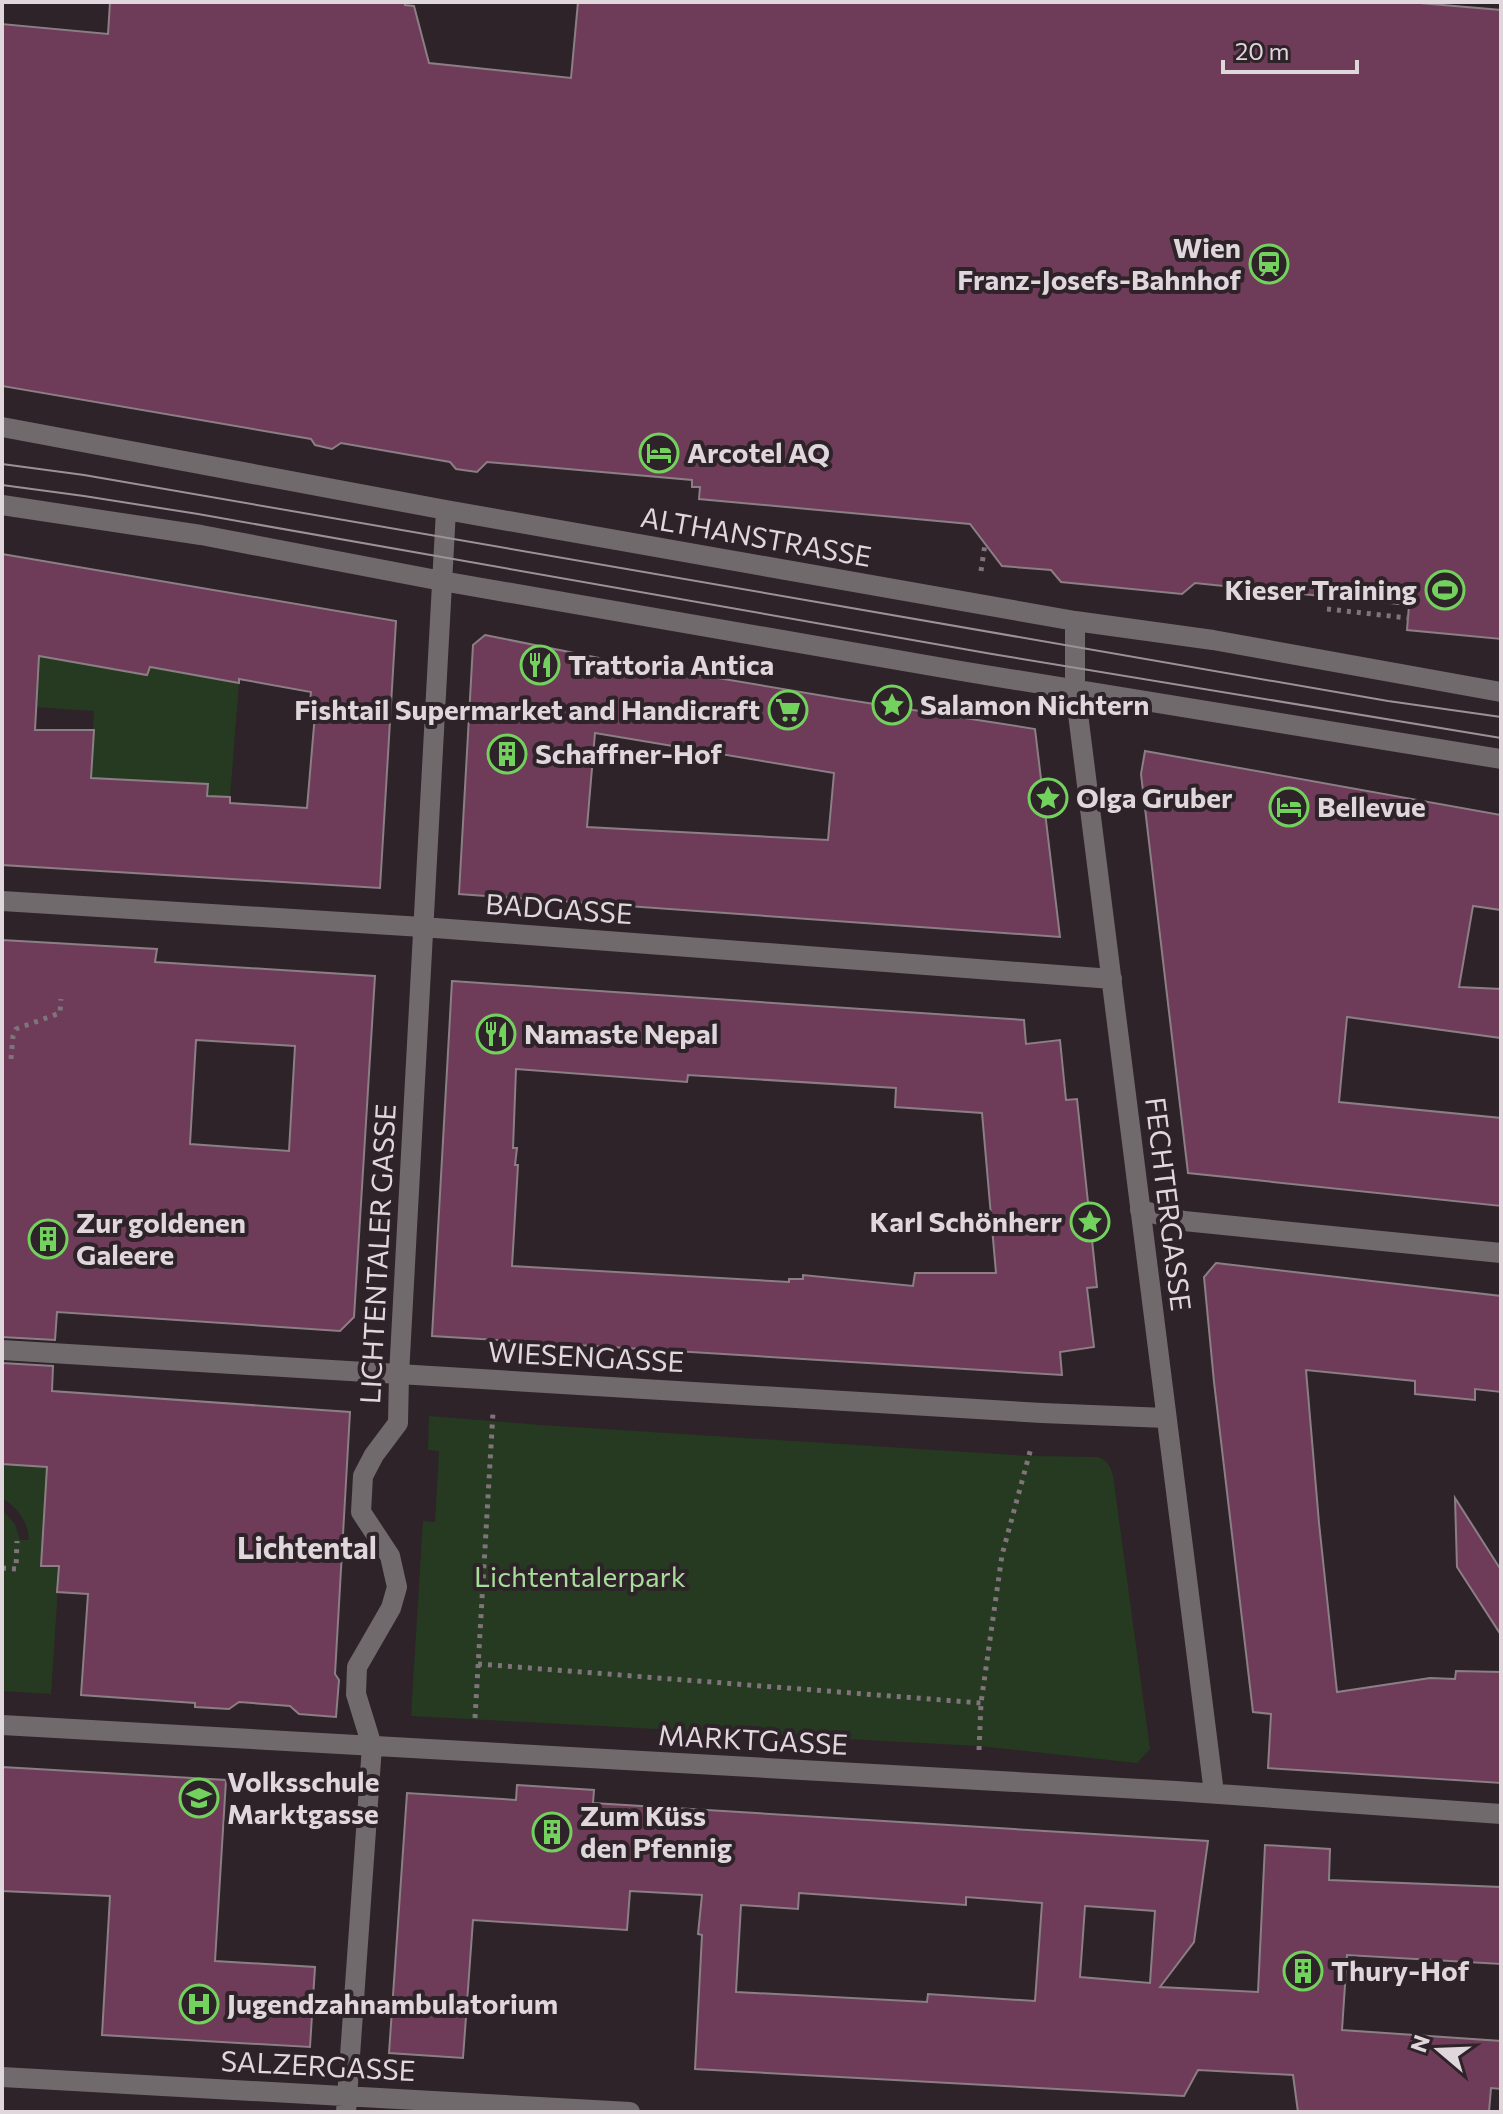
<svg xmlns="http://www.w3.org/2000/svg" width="1503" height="2114" font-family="Commissioner,sans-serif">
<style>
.green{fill:#253a21}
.building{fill:#6e3c58;stroke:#8b7e84;stroke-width:2;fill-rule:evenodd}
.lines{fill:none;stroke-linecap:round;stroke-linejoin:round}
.path{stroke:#7e7479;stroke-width:5;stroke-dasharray:4 6;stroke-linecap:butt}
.minor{stroke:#706a6d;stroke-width:20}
.tram{stroke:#9b9297;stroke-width:2}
.labels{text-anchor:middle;stroke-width:8;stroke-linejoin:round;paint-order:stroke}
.poi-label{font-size:28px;font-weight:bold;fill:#dfd7db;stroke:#2e2329;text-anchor:start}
.street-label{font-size:28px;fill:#dfd7db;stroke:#2e2329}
.park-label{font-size:28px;fill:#a6de99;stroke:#2e2329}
.neighbourhood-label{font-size:30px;font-weight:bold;fill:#dfd7db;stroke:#2e2329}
</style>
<rect width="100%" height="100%" fill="#2e2329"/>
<!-- green -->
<path class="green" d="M23,645L67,661L146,675L150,667L239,683L230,797L207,796L208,784L115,779L90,789L94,711L2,705V671L22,694L40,673L30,661Z
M429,1416L541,1425L1028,1456L1098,1457C1107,1460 1111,1467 1113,1476L1150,1749L1137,1763L979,1746L411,1716L423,1521L435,1522L439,1451L428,1450Z
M2,1464L47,1467L43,1540L61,1542L51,1694L2,1691V1510L15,1524L20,1540H29C28,1521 18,1508 2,1498Z"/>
<!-- building -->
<path class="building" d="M110,2H405V5L414,6L429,63L571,78L578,2H1408L1501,10V639L1407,630L1409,605L1195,583L1182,594L1061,582L1051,570L1002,566L970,524L699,499L700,487H692V480L487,462L477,472L456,469L450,462L341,443L332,449L315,445L311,439L2,386V24L108,34Z
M2,554L396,621L380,888L2,865ZM39,656L147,675L150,667L239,683V679L311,692L309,714H315L307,808L230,803V797L207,796L208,784L91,778L94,730H35Z
M485,635L599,658L842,699L1035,729L1060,937L459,894L473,645ZM595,733L834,773L828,840L587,827Z
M1145,751L1501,815V910L1473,906L1459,987L1501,989V1038L1347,1017L1339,1102L1501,1118V1206L1188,1173L1141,774Z
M2,940L157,949L155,962L375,976L354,1317L340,1331L57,1312L55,1340L2,1337ZM196,1040L295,1046L289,1151L190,1144Z
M452,981L1024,1020L1026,1044L1060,1040L1066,1100L1077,1099L1097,1287L1087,1288L1094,1347L1060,1352L1062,1375L432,1336ZM516,1069L687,1082L688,1075L896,1088L895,1107L982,1113L996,1273H915L913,1286L803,1275V1279H789V1282L512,1266L518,1165H515L517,1148H513Z
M1216,1263L1501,1296V1392L1475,1389V1400L1415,1394V1381L1306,1370L1319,1523L1337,1692L1430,1678L1455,1679L1456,1671L1501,1672V1783L1268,1768L1271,1714L1253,1712L1214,1382L1204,1277Z
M2,1363L53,1366L52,1391L350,1412L335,1674L339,1680L336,1717L299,1714L290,1706L239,1702L229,1709L195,1707V1703L81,1695L88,1594L57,1592L59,1566H41L47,1467L2,1464Z
M1455,1498L1501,1570V1635L1457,1567Z
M2,1767L226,1780L215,1961L315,1967L310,2047L102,2035L110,1896L2,1891Z
M517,1785L594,1790L593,1803L1208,1841L1194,1942L1160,1987L1258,1992L1265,1845L1330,1849L1329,1880L1501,1887V1964L1347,1955L1342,2030L1501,2041V2089L1491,2088L1489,2112H1298L1293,2075L1198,2070L1184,2096L695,2069L702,1935L698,1934L702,1895L630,1891L627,1930L473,1920L463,2058L389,2053L407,1793L516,1800ZM799,1893L966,1905V1897L1042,1903L1035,2001L928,1994L927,2002L736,1992L741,1905L798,1909ZM1085,1906L1155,1911L1150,1983L1080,1977Z"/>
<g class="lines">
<!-- path -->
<path class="path" d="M1435,4V2
M981,571L985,544
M1327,609L1408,618
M11,1059L13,1036L16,1029L60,1013L61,999
M2,1568L16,1569L17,1541
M478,1664L981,1703
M475,1718L493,1412
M979,1750L981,1703L1002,1555L1031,1448"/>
<!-- minor -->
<path class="minor" d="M2,427L446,510L1075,621L1213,640L1501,692
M2,505L201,535L442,581L961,671L1501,759
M1075,621V690L1214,1793
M2,901L422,927L1112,979
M1140,1210L1184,1221L1501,1253
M2,1350L1042,1413L1166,1418
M2,1725L1176,1791L1501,1814
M2,2077L630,2112
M346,2112L372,1746L356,1694L357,1667L391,1608L397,1587L390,1556L361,1512L363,1476L374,1455L398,1423L399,1375L446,510"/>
<!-- tram -->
<path class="tram" d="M2,464L84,475L1388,701L1501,717
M2,485L84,496L198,514L992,654L1501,738"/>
</g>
<!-- icons -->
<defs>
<symbol id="station-ring" viewBox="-11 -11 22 22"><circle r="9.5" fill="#2e2329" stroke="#73d25d" stroke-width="1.5"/><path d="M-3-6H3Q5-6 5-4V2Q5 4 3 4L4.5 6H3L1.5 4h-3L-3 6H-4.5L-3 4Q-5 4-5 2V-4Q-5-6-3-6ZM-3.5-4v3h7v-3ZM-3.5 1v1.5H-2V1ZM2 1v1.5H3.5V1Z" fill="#73d25d"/></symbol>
<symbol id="hotel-ring" viewBox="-11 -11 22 22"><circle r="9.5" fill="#2e2329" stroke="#73d25d" stroke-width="1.5"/><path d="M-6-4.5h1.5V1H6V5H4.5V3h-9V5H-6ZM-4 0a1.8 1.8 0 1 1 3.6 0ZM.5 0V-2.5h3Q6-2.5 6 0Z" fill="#73d25d"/></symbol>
<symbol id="stadium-ring" viewBox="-11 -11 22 22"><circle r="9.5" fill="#2e2329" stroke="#73d25d" stroke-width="1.5"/><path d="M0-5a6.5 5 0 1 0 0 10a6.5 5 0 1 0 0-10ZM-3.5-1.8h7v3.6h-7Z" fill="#73d25d"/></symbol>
<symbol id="restaurant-ring" viewBox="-11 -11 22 22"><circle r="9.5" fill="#2e2329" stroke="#73d25d" stroke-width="1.5"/><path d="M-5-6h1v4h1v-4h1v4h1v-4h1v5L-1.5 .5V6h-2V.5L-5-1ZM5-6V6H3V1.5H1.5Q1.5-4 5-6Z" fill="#73d25d"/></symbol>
<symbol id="sight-ring" viewBox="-11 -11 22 22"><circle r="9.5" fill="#2e2329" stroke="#73d25d" stroke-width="1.5"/><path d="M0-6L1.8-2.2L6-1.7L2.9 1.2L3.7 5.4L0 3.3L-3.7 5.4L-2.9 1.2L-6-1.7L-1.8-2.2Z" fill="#73d25d"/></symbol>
<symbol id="supermarket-ring" viewBox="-11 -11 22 22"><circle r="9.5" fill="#2e2329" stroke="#73d25d" stroke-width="1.5"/><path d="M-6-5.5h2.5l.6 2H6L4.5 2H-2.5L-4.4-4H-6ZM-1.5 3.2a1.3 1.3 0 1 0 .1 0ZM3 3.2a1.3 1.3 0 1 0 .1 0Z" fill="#73d25d"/></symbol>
<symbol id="building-ring" viewBox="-11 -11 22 22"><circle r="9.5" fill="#2e2329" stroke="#73d25d" stroke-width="1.5"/><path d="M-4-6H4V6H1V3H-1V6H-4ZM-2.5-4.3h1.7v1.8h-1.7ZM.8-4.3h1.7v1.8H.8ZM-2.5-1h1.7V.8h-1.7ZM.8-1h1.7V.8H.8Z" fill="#73d25d"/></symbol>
<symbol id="school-ring" viewBox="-11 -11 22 22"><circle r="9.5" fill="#2e2329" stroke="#73d25d" stroke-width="1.5"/><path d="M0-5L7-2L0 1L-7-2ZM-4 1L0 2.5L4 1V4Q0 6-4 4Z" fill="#73d25d"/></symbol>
<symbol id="hospital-ring" viewBox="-11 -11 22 22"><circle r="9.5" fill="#2e2329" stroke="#73d25d" stroke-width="1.5"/><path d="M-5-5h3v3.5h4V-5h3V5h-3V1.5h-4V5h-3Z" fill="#73d25d"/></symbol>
</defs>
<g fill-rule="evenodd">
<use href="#station-ring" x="1247" y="242" width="44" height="44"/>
<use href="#hotel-ring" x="637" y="431" width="44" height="44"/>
<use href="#stadium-ring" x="1423" y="568" width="44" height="44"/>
<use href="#restaurant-ring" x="518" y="643" width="44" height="44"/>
<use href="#sight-ring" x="870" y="683" width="44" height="44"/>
<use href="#supermarket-ring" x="766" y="688" width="44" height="44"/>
<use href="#building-ring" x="485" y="732" width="44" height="44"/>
<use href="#sight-ring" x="1026" y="776" width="44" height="44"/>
<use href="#hotel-ring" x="1267" y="785" width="44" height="44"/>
<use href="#restaurant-ring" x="474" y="1012" width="44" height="44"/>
<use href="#sight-ring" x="1068" y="1200" width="44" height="44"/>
<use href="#building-ring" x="26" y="1217" width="44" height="44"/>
<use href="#school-ring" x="177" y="1776" width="44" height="44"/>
<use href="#building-ring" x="530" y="1810" width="44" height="44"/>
<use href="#building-ring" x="1281" y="1949" width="44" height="44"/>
<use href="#hospital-ring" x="177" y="1982" width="44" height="44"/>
</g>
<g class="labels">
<!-- poi labels -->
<g class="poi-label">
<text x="1241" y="258" text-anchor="end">Wien<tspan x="1241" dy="32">Franz-Josefs-Bahnhof</tspan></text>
<text x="687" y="463">Arcotel AQ</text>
<text x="1417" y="600" text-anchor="end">Kieser Training</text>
<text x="568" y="675">Trattoria Antica</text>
<text x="920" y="715">Salamon Nichtern</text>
<text x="760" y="720" text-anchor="end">Fishtail Supermarket and Handicraft</text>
<text x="535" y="764">Schaffner-Hof</text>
<text x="1076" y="808">Olga Gruber</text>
<text x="1317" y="817">Bellevue</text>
<text x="524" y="1044">Namaste Nepal</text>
<text x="1062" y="1232" text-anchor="end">Karl Schönherr</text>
<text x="76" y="1233">Zur goldenen<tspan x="76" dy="32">Galeere</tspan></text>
<text x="227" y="1792">Volksschule<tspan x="227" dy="32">Marktgasse</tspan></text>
<text x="580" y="1826">Zum Küss<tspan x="580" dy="32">den Pfennig</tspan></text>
<text x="1331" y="1981">Thury-Hof</text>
<text x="227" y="2014">Jugendzahnambulatorium</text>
</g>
<!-- street labels -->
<g class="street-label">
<text transform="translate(756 537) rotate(10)" y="10">ALTHANSTRASSE</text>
<text transform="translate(559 909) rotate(4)" y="10">BADGASSE</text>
<text transform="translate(1168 1204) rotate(83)" y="10">FECHTERGASSE</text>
<text transform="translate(378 1254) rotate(-87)" y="10">LICHTENTALER GASSE</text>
<text transform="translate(586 1357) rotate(3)" y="10">WIESENGASSE</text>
<text transform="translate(753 1740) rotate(3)" y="10">MARKTGASSE</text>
<text transform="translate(318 2066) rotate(3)" y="10">SALZERGASSE</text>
</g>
<!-- park labels -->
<g class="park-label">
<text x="580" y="1587">Lichtentalerpark</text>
</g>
<!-- neighbourhood labels -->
<g class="neighbourhood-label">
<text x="307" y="1559">Lichtental</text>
</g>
</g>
<!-- border -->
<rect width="1503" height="2114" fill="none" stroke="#dfd7db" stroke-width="8"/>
<!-- north arrow -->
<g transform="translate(1439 2050) rotate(289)" stroke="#2e2329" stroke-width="6" paint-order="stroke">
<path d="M0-6L14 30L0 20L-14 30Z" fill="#dfd7db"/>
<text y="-12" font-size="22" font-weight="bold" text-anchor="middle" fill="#dfd7db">N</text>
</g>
<!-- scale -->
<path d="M1223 60v12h134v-12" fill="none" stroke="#dfd7db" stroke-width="4"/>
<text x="1235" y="60" font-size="24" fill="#dfd7db" stroke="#2e2329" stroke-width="6" paint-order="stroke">20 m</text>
</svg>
